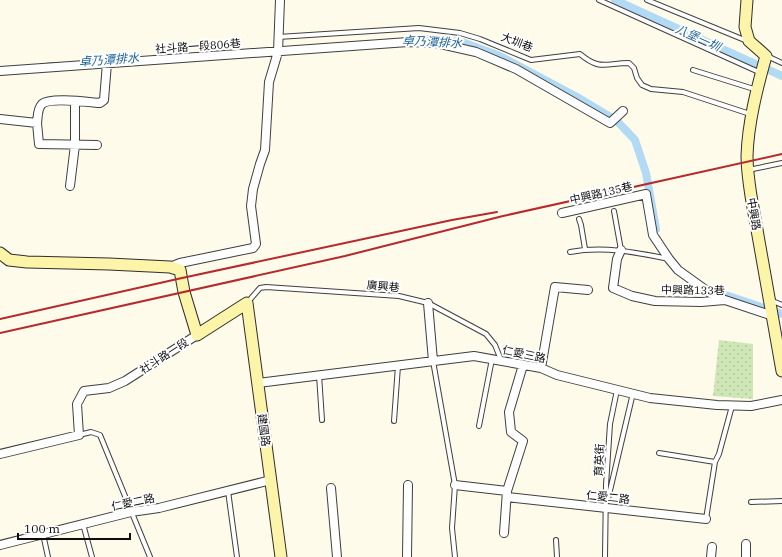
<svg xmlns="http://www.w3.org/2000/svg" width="782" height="557" font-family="'IBM Plex Serif','Noto Sans TC',serif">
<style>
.grass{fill:url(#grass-dots)}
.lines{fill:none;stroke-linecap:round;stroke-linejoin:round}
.stream{stroke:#3b8ec8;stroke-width:2}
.canal{stroke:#b2daf4;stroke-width:8}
.lane-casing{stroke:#3f3f3f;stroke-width:6}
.street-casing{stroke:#3f3f3f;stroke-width:10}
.secondary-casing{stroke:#2e2e2e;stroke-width:13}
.lane{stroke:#fff;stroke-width:4}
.street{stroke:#fff;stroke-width:8}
.secondary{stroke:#fcf4a8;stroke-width:11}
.rail{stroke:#b6292d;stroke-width:2}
.labels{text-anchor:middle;stroke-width:4;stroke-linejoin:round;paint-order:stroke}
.street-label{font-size:11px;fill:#0c0c0c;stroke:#fff}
.water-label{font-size:12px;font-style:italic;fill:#1a5f98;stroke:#fff}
</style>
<defs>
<pattern id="grass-dots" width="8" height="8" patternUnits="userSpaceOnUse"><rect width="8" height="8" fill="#cfe7b6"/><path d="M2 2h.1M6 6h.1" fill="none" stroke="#b1c59b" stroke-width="1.8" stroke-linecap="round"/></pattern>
</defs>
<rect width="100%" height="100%" fill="#fefbeb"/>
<!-- grass -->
<path class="grass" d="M719,340L753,344V399L713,396Z"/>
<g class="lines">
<!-- stream -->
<path class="stream" d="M45,64L56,63"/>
<!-- canal -->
<path class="canal" d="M615,0L782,76
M428,39L462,42L500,56L577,97L617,121L635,140L646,173L656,229
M711,290L782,314"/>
<defs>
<path id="lane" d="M599,0L761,73
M647,0L747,41
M278,37L419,28L460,33L480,39L531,60L580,54C600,71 606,63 629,63L634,68L637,78L642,85L651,89L683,92L750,114
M767,56L782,63
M693,70L757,90
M748,170L782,163
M614,211L621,250
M579,219L581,225L585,249
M570,252C603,246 635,252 669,259
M770,300L782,305
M247,303L260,288L266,287L399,296L428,303L486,334L495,345L501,360
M433,361L455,485L452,528L455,557
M319,375L322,420
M394,421L398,366
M479,426L492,359
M79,435L91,432L100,435L150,557
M659,453L715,462
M228,491L237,557
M608,499L633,393
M751,502L782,501
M706,519L715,462L719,454L732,406
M83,524L92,557
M43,534L48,557
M556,540L557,557
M605,557L606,485L610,424L617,390"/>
<path id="street" d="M0,71L408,42L436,43L476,52L516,69L610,123L623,111
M0,119L37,123L39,144L97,145
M37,123C38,117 37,109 42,104C50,97 88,102 100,103L104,100L107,63
M70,186L75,145V101
M562,213L646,194L653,235L669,259L678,270L710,293L725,300
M621,250L617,259L613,288L632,296L655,301L701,302L725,300L773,316
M170,267L180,263L253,248L256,244L251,206L253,189L260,164L265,150L269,82L278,52L280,0
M428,303L433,361
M541,368L555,287L588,290
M258,383L474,356L541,368L557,375L650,398L717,405L751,406L782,400
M0,454L79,435L77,404L84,391L109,388L125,381L197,335
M455,485L507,491
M331,488L337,557
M507,497L706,519
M504,533L507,491L523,441L511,432L509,412L523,365
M0,545L131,512L159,508L271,480
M407,557L408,485
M711,557L712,547
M746,557V544"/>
<path id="secondary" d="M747,0L745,27L749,41L766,56C757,88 748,123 747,156C747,170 749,183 751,196L782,371
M0,253L9,260L27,262L109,264L170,267L180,270L184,292L197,335L247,303L281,557"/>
</defs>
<!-- lane casing -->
<use href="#lane" class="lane-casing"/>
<!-- street casing -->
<use href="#street" class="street-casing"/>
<!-- secondary casing -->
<use href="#secondary" class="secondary-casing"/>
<!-- lane -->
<use href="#lane" class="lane"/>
<!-- street -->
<use href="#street" class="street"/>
<!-- secondary -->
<use href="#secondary" class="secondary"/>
<!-- rail -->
<path class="rail" d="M0,319L182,278L452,220L497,212
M0,333L345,256L503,216L782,154"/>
</g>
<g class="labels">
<!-- street labels -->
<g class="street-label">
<text transform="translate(517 42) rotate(21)" y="4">大圳巷</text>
<text transform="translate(198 46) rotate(-4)" y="4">社斗路一段806巷</text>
<text transform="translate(601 193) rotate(-13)" y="4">中興路135巷</text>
<text transform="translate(754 214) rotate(80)" y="4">中興路</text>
<text transform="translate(383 286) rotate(5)" y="4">廣興巷</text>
<text transform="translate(693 290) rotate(1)" y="4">中興路133巷</text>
<text transform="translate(524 354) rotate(12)" y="4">仁愛三路</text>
<text transform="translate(164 356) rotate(-33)" y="4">社斗路一段</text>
<text transform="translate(264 430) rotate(82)" y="4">建國路</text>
<text transform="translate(599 460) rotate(-87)" y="4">育英街</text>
<text transform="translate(608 497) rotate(6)" y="4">仁愛二路</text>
<text transform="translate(133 502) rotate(-12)" y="4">仁愛二路</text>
</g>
<!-- water labels -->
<g class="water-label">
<text transform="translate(698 38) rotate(24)" y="4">八堡一圳</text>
<text transform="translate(432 42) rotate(3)" y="4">卓乃潭排水</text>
<text transform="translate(109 60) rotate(-4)" y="4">卓乃潭排水</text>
</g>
</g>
<!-- scale -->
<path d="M18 533v6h112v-6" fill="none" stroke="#0c0c0c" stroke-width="2"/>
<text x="24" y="533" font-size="12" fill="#0c0c0c" stroke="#ffffff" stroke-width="3" paint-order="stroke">100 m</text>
</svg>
